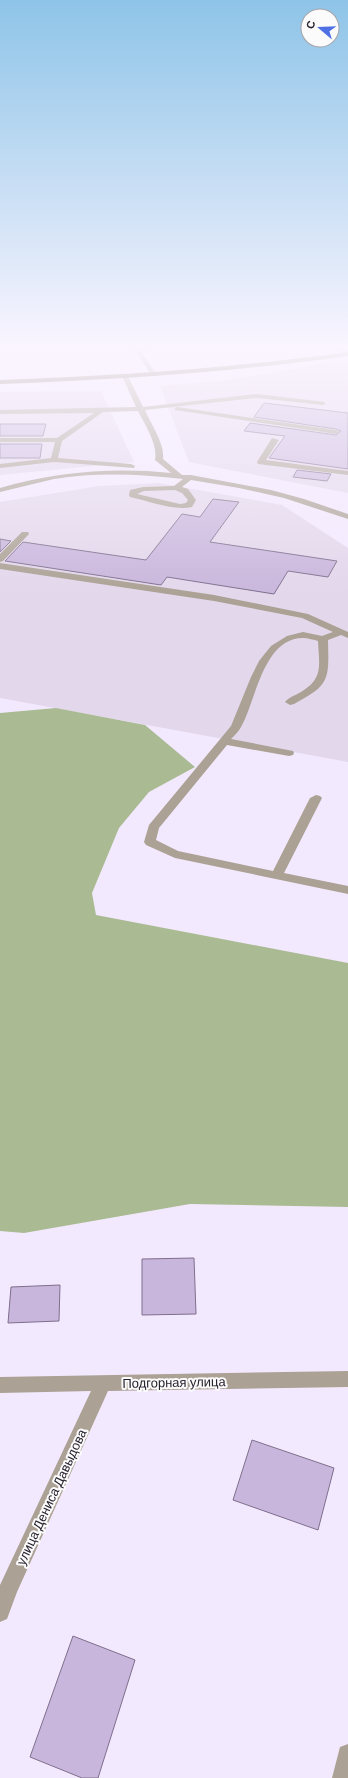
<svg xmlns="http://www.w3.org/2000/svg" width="348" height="1778" font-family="'DM Sans',sans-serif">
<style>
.commercial{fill:#e3d7eb}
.forest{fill:#aabb93}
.building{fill:#c9b6dc;stroke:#7e6f8d}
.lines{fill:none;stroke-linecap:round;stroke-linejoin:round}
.minor{fill:#aba194;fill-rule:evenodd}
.major{fill:#73614a;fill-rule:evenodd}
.labels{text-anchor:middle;stroke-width:4;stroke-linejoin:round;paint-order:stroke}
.near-street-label{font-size:13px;fill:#28222e;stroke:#fbfbfb}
</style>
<rect width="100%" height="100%" fill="#f3e9fe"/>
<!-- commercial -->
<path class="commercial" d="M348,360V493L189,462L160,386L226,380Z
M101,391L134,462L0,475V392Z
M159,483L282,505L348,548V762L0,698V502L99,486Z"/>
<!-- forest -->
<path class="forest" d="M56,708L145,725L195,767L149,792L119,828L92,893L96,915L348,963V1207L190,1204L24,1233L0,1231V713Z"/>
<!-- building -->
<path class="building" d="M264,403L348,413V469L269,458L285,436L244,431L250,423L336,435L341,431L336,429L254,417Z
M0,424H46L43,436H0Z
M0,444H42L40,458H0Z
M297,470L331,474L327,481L293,477Z
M213,499L239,502L210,542L337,561L328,577L288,571L274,594L167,577L161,585L5,561L23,542L146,560L182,514L200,517Z
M0,539L11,541L0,552Z
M194,1258L196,1314L142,1315V1259Z
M60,1285L59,1321L8,1323L11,1287Z
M252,1440L334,1468L318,1530L233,1500Z
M73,1636L135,1660L98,1778H82L30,1757Z"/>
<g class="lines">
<!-- minor -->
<path class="minor" d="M132,347H153L150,349L140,350L157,375L156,376H152Z
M333,347H340L348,352V356L345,355Z
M125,374L128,376L143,407L257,394L325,402V404L323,405L257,398L145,410C151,424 165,444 163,459L182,475H191L271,490L304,499L348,514V519L284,498L239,488L191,480L182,487L188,489L196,500L192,507C173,511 149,501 130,497L129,495L130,490L143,487L174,486L183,479C140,474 96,472 54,479C36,483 18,488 0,492V488C56,472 113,467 171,473L155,460C158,444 145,425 138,411L103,412L62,441L58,458L131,464L135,466L134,468L54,462L0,468V464L51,458L55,442H0V438H57L94,413L0,414V410L136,407L122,376ZM175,490L182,493L188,500L186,503L180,504L137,494L144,491Z
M177,407L336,430L340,432L336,434L175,410V408Z
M272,438L279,440L266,460L348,471V475L258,464L257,462Z
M22,532H28L29,534L3,561L0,562V554Z
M0,563L214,595L308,614L348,632V638L341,635L328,640C329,680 330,685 294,704L290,705L285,702C289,697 296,695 301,692C324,678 319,665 318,641C314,640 308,638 303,638C263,638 256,701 241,727C239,731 235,735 231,739L293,751L294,753L293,755L289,756L227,745L159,828L156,840L178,851L273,871L310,798L316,795L320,796L322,798L284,873L348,886V894L175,858L146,845L144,842L149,825L231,726L251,677L259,661L271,646L287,636L303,632L322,636L333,632L302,618L214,601L0,569Z
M348,1371V1387L108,1391L17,1592L7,1619L0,1622V1585L91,1391L0,1393V1377Z
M348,1744V1778H332L340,1747Z"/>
<!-- major -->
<path class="major" d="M348,352V356C232,372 117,380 0,384V380C117,376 232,368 348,352Z"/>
</g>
<!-- sky -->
<linearGradient id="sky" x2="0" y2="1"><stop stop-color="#8ec4e8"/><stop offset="0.58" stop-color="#faf5ff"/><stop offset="1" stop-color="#faf5ff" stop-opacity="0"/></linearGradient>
<rect width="348" height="596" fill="url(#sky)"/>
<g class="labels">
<!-- near-street labels -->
<g class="near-street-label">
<text transform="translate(174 1382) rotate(-1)" y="5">Подгорная улица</text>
<text transform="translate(51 1497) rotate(-65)" y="5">улица Дениса Давыдова</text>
</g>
</g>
<!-- north arrow -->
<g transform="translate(320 28) rotate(289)"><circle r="19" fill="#fbfbfb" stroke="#a7a4a9"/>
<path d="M0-3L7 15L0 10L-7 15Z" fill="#4e70e4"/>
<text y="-6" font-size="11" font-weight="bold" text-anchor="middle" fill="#28222e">С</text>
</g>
</svg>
